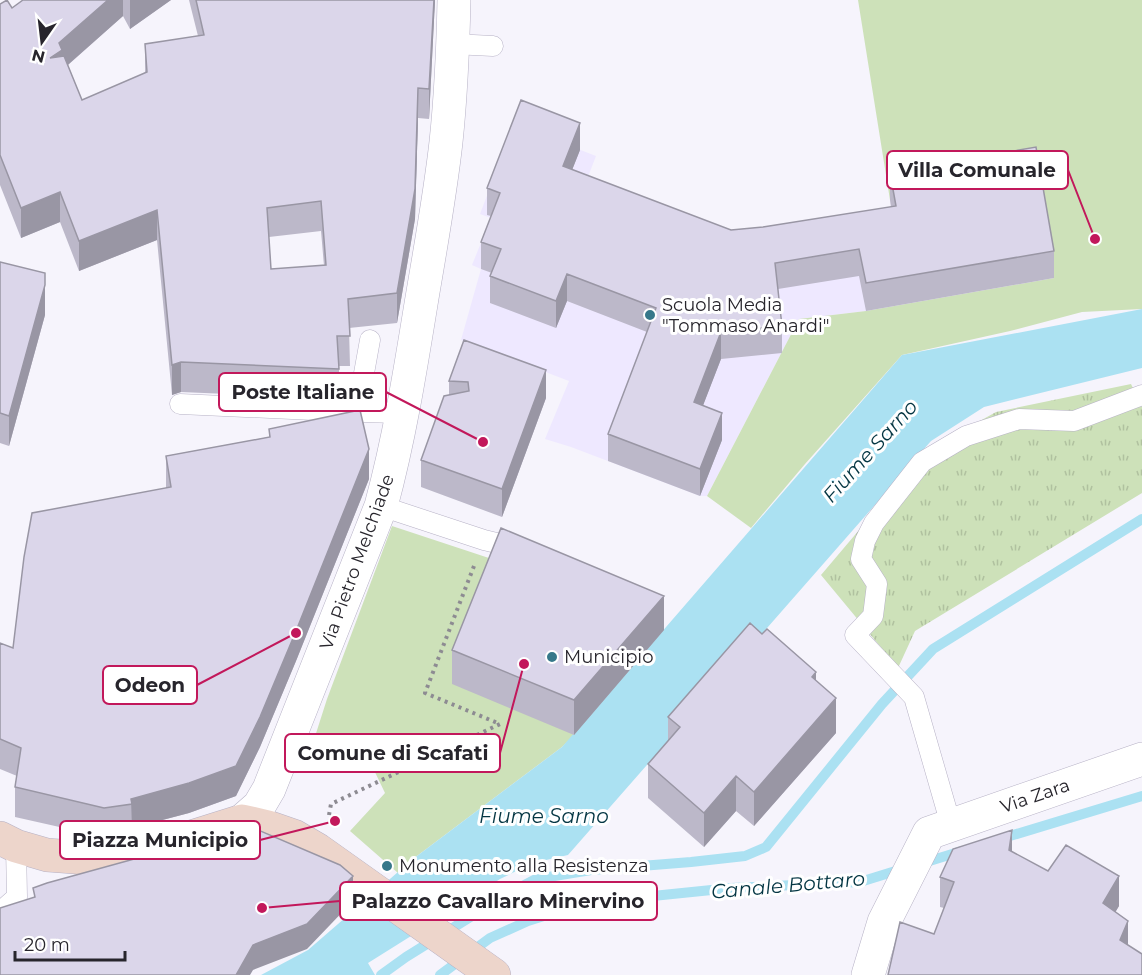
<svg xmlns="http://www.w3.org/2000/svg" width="1142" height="975" font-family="Montserrat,sans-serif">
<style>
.built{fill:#eee8ff}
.grass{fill:url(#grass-tufts)}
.green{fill:#cde1b9}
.water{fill:#abe1f2}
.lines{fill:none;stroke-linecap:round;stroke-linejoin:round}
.stream{stroke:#abe1f2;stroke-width:10}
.lane-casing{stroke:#b7b2c6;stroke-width:21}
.street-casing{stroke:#b7b2c6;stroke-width:34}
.secondary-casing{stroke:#b7b2c6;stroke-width:34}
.path{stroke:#8d8b92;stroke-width:4;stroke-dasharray:3 4.5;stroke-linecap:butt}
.lane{stroke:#fff;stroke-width:20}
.street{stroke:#fff;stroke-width:33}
.secondary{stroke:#edd5cb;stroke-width:33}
.wall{fill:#bcb8c9;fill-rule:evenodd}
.shaded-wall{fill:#9996a4}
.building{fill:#dbd6ea;stroke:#9996a4;stroke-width:1.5;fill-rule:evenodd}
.poi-dot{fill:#36788a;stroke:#fff;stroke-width:2}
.labels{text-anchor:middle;stroke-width:6;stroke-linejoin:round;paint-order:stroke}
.poi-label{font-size:18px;fill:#27252c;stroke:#fff;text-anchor:start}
.street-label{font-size:18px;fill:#27252c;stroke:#fff}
.water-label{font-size:20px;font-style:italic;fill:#043643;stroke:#fff}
.leader{fill:none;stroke:#c2185b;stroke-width:2}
.callout-dot{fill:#c2185b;stroke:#fff;stroke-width:2}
.callout{fill:#fff;stroke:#c2185b;stroke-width:2}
.callout-label{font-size:20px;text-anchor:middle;font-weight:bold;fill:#27252c}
</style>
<defs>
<pattern id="grass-tufts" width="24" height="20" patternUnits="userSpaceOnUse" patternTransform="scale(1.5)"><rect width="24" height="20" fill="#cde1b9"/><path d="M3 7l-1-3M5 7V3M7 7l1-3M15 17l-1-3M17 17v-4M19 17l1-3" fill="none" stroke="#b0c19f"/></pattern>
</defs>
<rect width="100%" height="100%" fill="#f6f4fc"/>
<!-- built -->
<path class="built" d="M521,127L596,156L581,195L733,252L895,233L890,200L1036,174L1054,278L866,311L799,319L707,496H700L571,447L545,439L569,381L461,340L481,269L472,265L491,218L480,214L510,135Z"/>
<!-- grass -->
<path class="grass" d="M1131,384L1142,407V493L915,631L898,668L821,575L926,451L996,412Z"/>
<!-- green -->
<path class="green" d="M858,0H1142V309L1082,312L1010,331L902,355L805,464L751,528L707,496L799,319L866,311L1054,278L1036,174L890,200Z
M392,526L501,562L574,735L562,747L413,859L398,873L350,831L385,793L373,768L352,757L311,749L327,699Z"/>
<!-- water -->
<path class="water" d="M1142,309V368L984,407L931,441L568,855L533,863L500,879L451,911L368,963L375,975H261L308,950L413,859L562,747L902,355Z"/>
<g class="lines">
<!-- stream -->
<path class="stream" d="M1000,839L1142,796
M923,863L962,851
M381,975L406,957L509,893L536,879L591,870L691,862L745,856L766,847L882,704L933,649L1142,519
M440,975L490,938L528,921L569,908L643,897L731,888L860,882L902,869"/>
<defs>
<path id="lane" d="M453,44L493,46
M180,404L357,412L402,413
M357,412L370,340
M381,506L484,540L513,547
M951,825L914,697L855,635L873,616L877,584L861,559L865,541L874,523L922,462L966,436L1019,419L1074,421L1142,395
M0,912L17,897L16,846"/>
<path id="street" d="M242,821L259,806L269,789L381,506C399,440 410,372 421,304C430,250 440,196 446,142C451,95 453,47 454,0
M868,975L884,922L929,833L1142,759"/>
<path id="secondary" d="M0,838L16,846L47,855L87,858L124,854L156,848L242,821L268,827L294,836L318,850L494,975"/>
</defs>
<!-- lane casing -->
<use href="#lane" class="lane-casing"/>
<!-- street casing -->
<use href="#street" class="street-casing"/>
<!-- secondary casing -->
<use href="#secondary" class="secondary-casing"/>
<!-- path -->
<path class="path" d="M329,815L331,804L500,724L425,693L474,566"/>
<!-- lane -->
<use href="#lane" class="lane"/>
<!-- street -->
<use href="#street" class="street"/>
<!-- secondary -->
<use href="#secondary" class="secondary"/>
</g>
<!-- wall -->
<path class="wall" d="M23,0H171L130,29L123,16L68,65L82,100L145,73V44L198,36L189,0H435L429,119L418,118L415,219L397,323L349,328L350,366H339V399L181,392L172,395L157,240L79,271L60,222L21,238L0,185V4L12,8ZM321,231L324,266L271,269L269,237Z
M580,150L572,170L731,230L763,227L891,207L890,200V173L1054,251V278L866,311L859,276L778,289L782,326V353L721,359L703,405L722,440L700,496L608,461V434L647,332L567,301L556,328L490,303V276L492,273L481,269V242L491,216L487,215V188Z
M0,262L45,315L9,446L0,443Z
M464,340L546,398L502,517L421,487V460L449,395V381Z
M269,429L369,479L296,661L260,747L236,796L189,813L132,828V833L104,837L15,817V787L17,776L0,769V643L13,648L166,488V456L269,437Z
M664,630L574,735L452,684V650Z
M816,681L836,733L754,826L736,811L704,847L648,798V764L668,741V717Z
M1012,852L1048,871L1119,906L1115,912L934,934L944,908L940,907V877Z"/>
<!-- shaded-wall -->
<path class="shaded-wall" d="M108,0H123V16L62,70L50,58L59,43Z
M130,0H171L130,29Z
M434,0H435L429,119V89Z
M418,88V118L415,219L397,323V293Z
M580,123V150L563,193V166Z
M60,192V222L21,238V208Z
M157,210V240L79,271V241Z
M567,274V301L556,328V301Z
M45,285V315L9,446V416Z
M721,332V359L694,429V402Z
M181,362V392L172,395V365Z
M546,370V398L502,517V489Z
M722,413V440L700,496V469Z
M369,449V479L367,484L296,661L260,747L236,796L189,813L132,828L131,799Z
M664,596V630L574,735V700Z
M816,672V707L812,677Z
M836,698V733L754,826V792Z
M736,776V811L704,847V813Z
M1012,830V860L1009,850Z
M353,876V901L307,949L253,970L250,975H236L253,945Z
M1119,876V906L1103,933V903Z
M1128,921V951L1120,940Z"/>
<!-- building -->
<path class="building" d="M7,0L12,8L23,0H108L59,43L62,50L50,58L64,56L82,100L147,72L145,44L204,35L196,0H434L429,89L418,88L415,189L397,293L348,299L350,336H337L339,369L181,362L172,365L157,210L79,241L60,192L21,208L0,155V4ZM321,201L326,265L271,269L267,208Z
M521,100L580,123L563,166L731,230L763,227L896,206L890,173L1036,147L1054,251L866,283L859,249L775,263L782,326L721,332L694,402L722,413L700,469L608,434L656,308L567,274L556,301L490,276L501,249L481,242L500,193L487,188Z
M0,262L45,273V285L9,416L0,413Z
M464,340L546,370L502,489L421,460L444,396L469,391L468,382L449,381Z
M360,410L369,449L367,454L296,631L260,717L236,766L189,783L131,799L132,804L104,808L15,787L21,748L0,739V643L13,648L24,557L32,513L171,487L166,456L270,437L269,429Z
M501,528L664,596L574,700L452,650Z
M750,623L762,634L767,629L816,672L812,677L836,698L754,792L736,776L704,813L648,764L680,727L668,717Z
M251,827L340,865L353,876L307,924L253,945L236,975H0V908L35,897L33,888L47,883L145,856L233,858L236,831Z
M1012,830L1009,850L1048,871L1066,845L1119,876L1103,903L1128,921L1120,940L1142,954V975H888L900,922L934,934L954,882L940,877L953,849Z"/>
<!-- markers -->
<g class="poi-dot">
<circle cx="650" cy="315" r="6"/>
<circle cx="552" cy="657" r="6"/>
<circle cx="387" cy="866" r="6"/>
</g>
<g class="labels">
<!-- poi labels -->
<g class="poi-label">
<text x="662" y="311">Scuola Media<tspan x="662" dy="21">"Tommaso Anardi"</tspan></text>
<text x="564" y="663">Municipio</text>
<text x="399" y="872">Monumento alla Resistenza</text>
</g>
<!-- street labels -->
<g class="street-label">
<text transform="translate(357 562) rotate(-70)" y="6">Via Pietro Melchiade</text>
<text transform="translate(1035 796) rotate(-19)" y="6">Via Zara</text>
</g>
<!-- water labels -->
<g class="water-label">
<text transform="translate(870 451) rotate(-48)" y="7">Fiume Sarno</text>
<text x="544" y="823">Fiume Sarno</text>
<text transform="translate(788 885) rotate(-5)" y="7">Canale Bottaro</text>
</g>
</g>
<!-- callouts -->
<path class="leader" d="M1095 239L1068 170M483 442L386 392M296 633L197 685M524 664L500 753M335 821L260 840M262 908L340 901"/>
<g class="callout-dot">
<circle cx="1095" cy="239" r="6"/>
<circle cx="483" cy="442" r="6"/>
<circle cx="296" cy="633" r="6"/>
<circle cx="524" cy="664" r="6"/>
<circle cx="335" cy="821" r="6"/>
<circle cx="262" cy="908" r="6"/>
</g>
<g class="callout">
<rect x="887" y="151" width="181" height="38" rx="6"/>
<rect x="219" y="373" width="167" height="38" rx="6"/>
<rect x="103" y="666" width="94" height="38" rx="6"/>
<rect x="285" y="734" width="215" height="38" rx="6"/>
<rect x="60" y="821" width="200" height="38" rx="6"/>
<rect x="340" y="882" width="317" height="38" rx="6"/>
</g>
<g class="callout-label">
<text x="977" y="177">Villa Comunale</text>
<text x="303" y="399">Poste Italiane</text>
<text x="150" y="692">Odeon</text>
<text x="393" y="760">Comune di Scafati</text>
<text x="160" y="847">Piazza Municipio</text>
<text x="498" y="908">Palazzo Cavallaro Minervino</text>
</g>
<!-- north arrow -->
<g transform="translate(42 42) rotate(194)" stroke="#ffffff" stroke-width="4.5" paint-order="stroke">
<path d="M0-4.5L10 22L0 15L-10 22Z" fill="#27252c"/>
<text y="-9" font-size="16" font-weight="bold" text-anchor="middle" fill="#27252c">N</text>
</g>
<!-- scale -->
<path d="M15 951v9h110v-9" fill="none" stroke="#27252c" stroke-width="3"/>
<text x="24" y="951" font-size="18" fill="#27252c" stroke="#ffffff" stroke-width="4.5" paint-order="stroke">20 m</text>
</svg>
